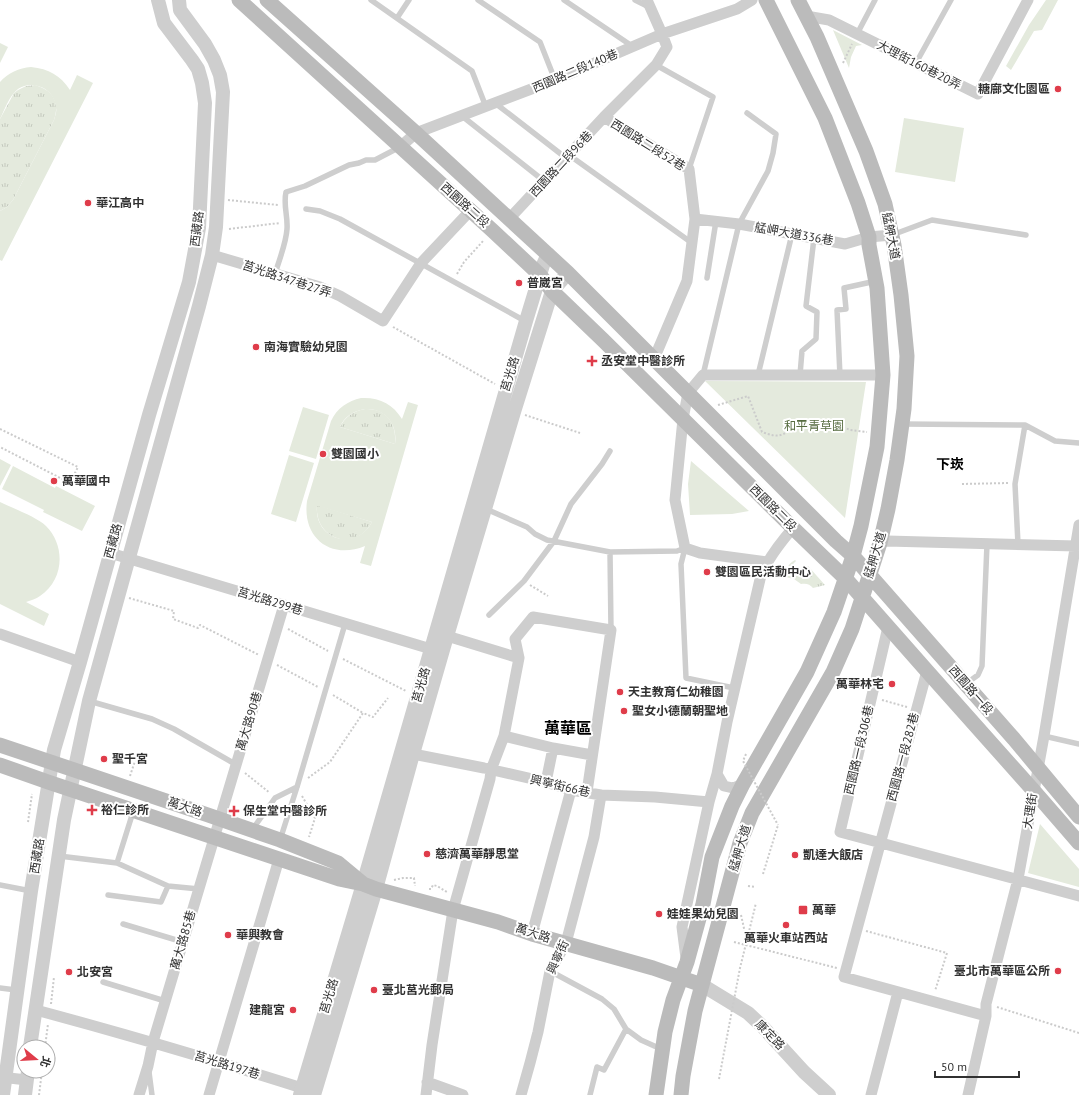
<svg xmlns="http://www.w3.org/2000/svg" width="1079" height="1095" font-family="'PT Sans','Noto Sans TC',sans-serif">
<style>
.grass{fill:url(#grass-tufts)}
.park{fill:#e4eadd;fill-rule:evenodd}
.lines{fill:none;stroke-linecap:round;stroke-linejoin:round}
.path{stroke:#cbcbcb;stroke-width:2;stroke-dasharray:2 2;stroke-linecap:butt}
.service{stroke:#cecece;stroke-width:5.5}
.minor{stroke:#cecece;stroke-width:11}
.tertiary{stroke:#cecece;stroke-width:14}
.secondary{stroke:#bbb;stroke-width:15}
.path-bridge{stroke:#cbcbcb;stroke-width:2;stroke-dasharray:2 2;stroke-linecap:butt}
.poi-dot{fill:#df3c4a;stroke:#fff;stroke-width:1.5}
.labels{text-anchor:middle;stroke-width:4;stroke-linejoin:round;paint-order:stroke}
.street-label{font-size:12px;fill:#313131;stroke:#fff}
.poi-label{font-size:12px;font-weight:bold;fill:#313131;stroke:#fff;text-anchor:start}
.park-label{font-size:12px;fill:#556b3f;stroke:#fff}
.quarter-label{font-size:14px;font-weight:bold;fill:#000;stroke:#fff}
.district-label{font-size:16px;font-weight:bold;fill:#000;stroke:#fff}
</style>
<defs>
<pattern id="grass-tufts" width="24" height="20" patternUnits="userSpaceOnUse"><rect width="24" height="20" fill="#e4eadd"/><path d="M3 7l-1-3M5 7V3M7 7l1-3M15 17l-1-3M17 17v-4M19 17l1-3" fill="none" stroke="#c4c9be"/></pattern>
</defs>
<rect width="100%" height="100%" fill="#fff"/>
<!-- grass -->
<path class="grass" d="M35,85C53,90 60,102 54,120L13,200L7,207L0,211V119L14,93L18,90L26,86Z
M365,409C386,408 397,423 395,444L340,427C345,417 353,411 365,409Z
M317,505L372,522C356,553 314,540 317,505Z
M795,560L796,561L791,566L800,575L805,571L803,569L805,567L808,566L825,585L813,588C810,584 806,583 801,584L794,579L785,577C785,570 788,564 795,560Z"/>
<!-- park -->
<path class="park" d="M1046,0H1058L1042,30L1034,31L1011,70L1006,66L1029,25Z
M833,30L862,45L856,46L851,57L849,68Z
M0,43L8,47L0,63Z
M31,67C49,69 60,75 70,90L77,75L93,83L2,261L0,260V211L7,207L13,200L54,120C55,116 57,112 56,108C55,89 33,79 18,89C9,96 5,109 0,119V82C8,73 19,68 31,67Z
M904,118L964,128L955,182L895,172Z
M705,381L866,382L845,518Z
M361,398C379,397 393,404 402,419L408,402L418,405L371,566L360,563L365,546C331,560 302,538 307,501L331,421C337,408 348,401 361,398ZM365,409C385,408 398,424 395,444L340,427C344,417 353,411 365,409ZM317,506H318L372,522C356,552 314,540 317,506Z
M303,407L329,415L316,459L289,451Z
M289,455L314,463L296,522L271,514Z
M0,459L11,465L0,486Z
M691,461L749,511L732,514L690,515L688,484Z
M13,466L55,488L56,486L95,506L82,531L43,512L44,510L2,489Z
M0,502C12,508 37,517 46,526C66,546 64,580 40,596C36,599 31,600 26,602L49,614L44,626L0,604Z
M1040,824L1079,869V887L1028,873Z"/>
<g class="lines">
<!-- path -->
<path class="path" d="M843,63L852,44
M228,200L278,205
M229,229L280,223
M457,274L464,262L484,240
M393,327L495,384
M718,405L748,396L762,432C778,438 783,437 794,425L833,423L850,430L867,432
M525,415L580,433
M0,429L78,467L70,483L0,447
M962,484L1008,483
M530,585L548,596
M129,598L174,611L173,619L198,628L200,625L259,655
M288,629L328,651
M343,659L406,691
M277,665L318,687
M333,695L363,713
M882,700L907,707
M245,773L270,793
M130,776L137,755
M308,778L330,762L363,713L373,717L388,698
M302,796L315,818L309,837
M28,822L32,794
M763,874L778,825
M394,880L403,878H414L415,886
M748,886L755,887
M429,889H431L433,885L437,886L447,892
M741,915L748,946
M866,931L947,953L935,991
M734,942L837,968
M51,1004L54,977
M997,1007L1079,1033
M45,1047L48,1024
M39,1095L42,1071"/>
<!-- service -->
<path class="service" d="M371,0L472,71L486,107
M478,0L540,42L555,80
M564,0L632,46
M635,0L649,7
M397,18L409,0
M857,34L875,0
M916,63L951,0
M656,65L713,97L689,169
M495,103L566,158
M462,116L544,181
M569,155L692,243
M306,209L320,211L340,219L525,321
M892,235L932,220L1026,235
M275,274C279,260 286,244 287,229C288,216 283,205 286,192L305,186L349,165L359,163L366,160H375L398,148
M707,278L716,221
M703,375L739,224L768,171L773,153L776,134L747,113
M758,375L792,234
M800,375L802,351L816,339L817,312L806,306L814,238
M840,376L837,310L846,309L844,288L876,281
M902,424L1025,425L1055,441L1079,443
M486,509L527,527L535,534L547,540L610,552L677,551L685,548
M1018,544L1015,484L1025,425
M685,548L681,564L686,678L734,688
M610,552L611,630
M489,615L524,581L554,541L571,504L602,464L610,451
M967,683L978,675L982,666L987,544
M89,701L152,719L174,729L235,764
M1044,736L1079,744
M252,830L275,798L297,787
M280,840L297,787L345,624
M59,856L117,863L168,886L199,889
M117,863L133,812
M0,885L31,891
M108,895L161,902L168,886
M123,924L183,942
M550,971L602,999L614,1009L626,1029L641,1040L661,1049
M103,982L165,1001
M0,988L16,990
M149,1072L152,1095
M590,1095L597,1067L604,1070L626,1029"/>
<!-- minor -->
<path class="minor" d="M806,16L829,20L978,94L1028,0
M604,117L689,169L695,219L687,281L654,359
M400,147L416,133L555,80L662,34L737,9L752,0
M509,219L604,117L656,65L667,47L662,34L647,0
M695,219L739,224L845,244L869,237L892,235
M212,255L320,287L340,296L383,321L421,263L470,211
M880,543L887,541L1076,546
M110,553L431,649
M767,562L700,553L685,548L675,500L683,419L688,393L703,375H883
M888,627L840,832L1079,896
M0,634L80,662
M519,658L515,639L533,617L611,630L587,792
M927,671L844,977L986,1016
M504,736L553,748L592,755
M413,754L484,768L546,782L571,790L601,795L655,797L709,802
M717,774L724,786L733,788L743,784
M546,782L553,748
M532,934L571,790
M686,958L682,927L709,802L717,774L727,722L761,575C769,557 780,543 793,528
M36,1010C125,1034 214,1060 302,1088
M0,1077L27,1080
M427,1082L463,1095
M139,1095L148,1066L153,1042L284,605
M209,1095L279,859
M426,1095L432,1045L453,910L490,779L491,770L504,736L519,658L447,636
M521,1095L530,1063L538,1032L550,971L566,943L594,837L601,795
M871,1095L898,992
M968,1095L986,1016V1004L1018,879L1044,736L1079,525"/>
<!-- tertiary -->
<path class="tertiary" d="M702,985L748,1013L762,1026L804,1072L829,1095
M30,1047L64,820L89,701L199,306L212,255L216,227L223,92L220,75L214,60L205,44L180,10L179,0
M3,1095L31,891L54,750L80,662L149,415L189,282L199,228L205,103L202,83L198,69L192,60L164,23L158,0
M25,1095L28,1071
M300,1095L363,884L526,321L543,265L548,254
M314,1095L376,889L413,754L447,636L514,412L552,291L568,273"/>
<!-- secondary -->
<path class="secondary" d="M239,0L493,231L540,275L552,291L603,340L793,528L845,578L927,671L1033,790L1079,843
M267,0L416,133L568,273L836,541L853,556L1014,739L1079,817
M0,745L208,815L280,840L338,863L362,883
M0,765L48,782L339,879L363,884L376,889L498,922L532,934L653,968L702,985
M656,1095L665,1032L673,1000L687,962L703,904L712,857L732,806L743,784L807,672L834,612L853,556L861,526L877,447L883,375L877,288L869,245V237L858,203L825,118L766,0
M681,1095L683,1076L695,1011L740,843L752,813L833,672L852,629L880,543L888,509L897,460L904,409L907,356L901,295L894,245L885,204L866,151L817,37L798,0"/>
<!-- path-bridge -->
<path class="path-bridge" d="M746,754L743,761L778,825
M719,1079L740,968L756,903"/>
</g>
<!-- markers -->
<g class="poi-dot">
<circle cx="1058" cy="89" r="4"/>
<circle cx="88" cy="203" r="4"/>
<circle cx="519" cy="283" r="4"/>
<circle cx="256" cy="347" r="4"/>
<path d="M590 355h4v4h4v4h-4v4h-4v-4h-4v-4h4z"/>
<circle cx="323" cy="454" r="4"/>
<circle cx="54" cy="481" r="4"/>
<circle cx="707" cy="572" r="4"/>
<circle cx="892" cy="684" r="4"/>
<circle cx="620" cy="692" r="4"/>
<circle cx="624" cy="711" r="4"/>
<circle cx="104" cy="759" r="4"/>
<path d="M90 804h4v4h4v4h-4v4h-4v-4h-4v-4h4z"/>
<path d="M232 805h4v4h4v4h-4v4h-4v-4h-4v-4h4z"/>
<circle cx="427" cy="854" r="4"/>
<circle cx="795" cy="855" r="4"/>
<rect x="798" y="905" width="10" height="10" rx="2"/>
<circle cx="659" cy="914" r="4"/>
<circle cx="786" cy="925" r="4"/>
<circle cx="228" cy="935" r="4"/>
<circle cx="1058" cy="971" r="4"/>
<circle cx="69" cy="972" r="4"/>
<circle cx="374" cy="990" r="4"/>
<circle cx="293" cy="1010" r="4"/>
</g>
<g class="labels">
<!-- street labels -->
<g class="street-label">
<text transform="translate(919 65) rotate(27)" y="4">大理街160巷20弄</text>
<text transform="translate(575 71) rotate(-23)" y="4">西園路二段140巷</text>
<text transform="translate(648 145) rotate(32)" y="4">西園路二段52巷</text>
<text transform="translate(561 164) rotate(-47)" y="4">西園路二段96巷</text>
<text transform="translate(465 205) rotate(42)" y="4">西園路二段</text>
<text transform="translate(197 229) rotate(-83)" y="4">西藏路</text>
<text transform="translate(794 234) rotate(10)" y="4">艋岬大道336巷</text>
<text transform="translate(891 236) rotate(79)" y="4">艋舺大道</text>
<text transform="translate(287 279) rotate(18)" y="4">莒光路347巷27弄</text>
<text transform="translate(510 374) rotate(-73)" y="4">莒光路</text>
<text transform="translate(773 508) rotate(45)" y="4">西園路二段</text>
<text transform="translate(113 541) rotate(-75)" y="4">西藏路</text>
<text transform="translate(875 555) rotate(-73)" y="4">艋舺大道</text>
<text transform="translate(270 601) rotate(17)" y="4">莒光路299巷</text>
<text transform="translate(421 685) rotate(-74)" y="4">莒光路</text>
<text transform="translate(971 690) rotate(49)" y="4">西園路一段</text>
<text transform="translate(249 721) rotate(-73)" y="4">萬大路90巷</text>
<text transform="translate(859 750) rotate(-77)" y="4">西園路一段306巷</text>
<text transform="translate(903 757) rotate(-75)" y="4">西園路一段282巷</text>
<text transform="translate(560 786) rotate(13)" y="4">興寧街66巷</text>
<text transform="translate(185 807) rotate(19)" y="4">萬大路</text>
<text transform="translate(1030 811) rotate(-81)" y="4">大理街</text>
<text transform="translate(740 848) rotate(-73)" y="4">艋舺大道</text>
<text transform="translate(37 856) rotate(-81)" y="4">西藏路</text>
<text transform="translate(533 933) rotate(18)" y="4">萬大路</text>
<text transform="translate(183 940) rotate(-74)" y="4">萬大路85巷</text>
<text transform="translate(558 957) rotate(-66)" y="4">興寧街</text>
<text transform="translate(329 996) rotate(-73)" y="4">莒光路</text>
<text transform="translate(770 1035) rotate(46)" y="4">康定路</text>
<text transform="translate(227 1065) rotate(17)" y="4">莒光路197巷</text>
</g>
<!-- poi labels -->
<g class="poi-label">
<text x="1050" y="93" text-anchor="end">糖廍文化園區</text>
<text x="96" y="207">華江高中</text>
<text x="527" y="287">普崴宮</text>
<text x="264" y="351">南海實驗幼兒園</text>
<text x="601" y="365">丞安堂中醫診所</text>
<text x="331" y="458">雙園國小</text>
<text x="62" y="485">萬華國中</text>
<text x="715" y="576">雙園區民活動中心</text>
<text x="884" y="688" text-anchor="end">萬華林宅</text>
<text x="628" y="696">天主教育仁幼稚園</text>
<text x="632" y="715">聖女小德蘭朝聖地</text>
<text x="112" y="763">聖千宮</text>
<text x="101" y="814">裕仁診所</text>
<text x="243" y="815">保生堂中醫診所</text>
<text x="435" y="858">慈濟萬華靜思堂</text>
<text x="803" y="859">凱達大飯店</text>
<text x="812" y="914">萬華</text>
<text x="667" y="918">娃娃果幼兒園</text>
<text x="236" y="939">華興教會</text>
<text x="786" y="942" text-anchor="middle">萬華火車站西站</text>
<text x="1050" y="975" text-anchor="end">臺北市萬華區公所</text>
<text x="77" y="976">北安宮</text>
<text x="382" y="994">臺北莒光郵局</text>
<text x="285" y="1014" text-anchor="end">建龍宮</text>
</g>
<!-- park labels -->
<g class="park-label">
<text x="814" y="430">和平青草園</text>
</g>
<!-- quarter labels -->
<g class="quarter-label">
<text x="950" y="469">下崁</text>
</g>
<!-- district labels -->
<g class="district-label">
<text x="568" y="734">萬華區</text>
</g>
</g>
<!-- north arrow -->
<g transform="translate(36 1059) rotate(108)"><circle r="19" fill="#ffffff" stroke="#adadad"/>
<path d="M0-3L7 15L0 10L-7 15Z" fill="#df3c4a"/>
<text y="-6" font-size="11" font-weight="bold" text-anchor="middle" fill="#313131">北</text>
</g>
<!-- scale -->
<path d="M935 1071v6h84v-6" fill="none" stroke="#313131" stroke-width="2"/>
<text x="941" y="1071" font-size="12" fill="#313131" stroke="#ffffff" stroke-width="3" paint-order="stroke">50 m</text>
</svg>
